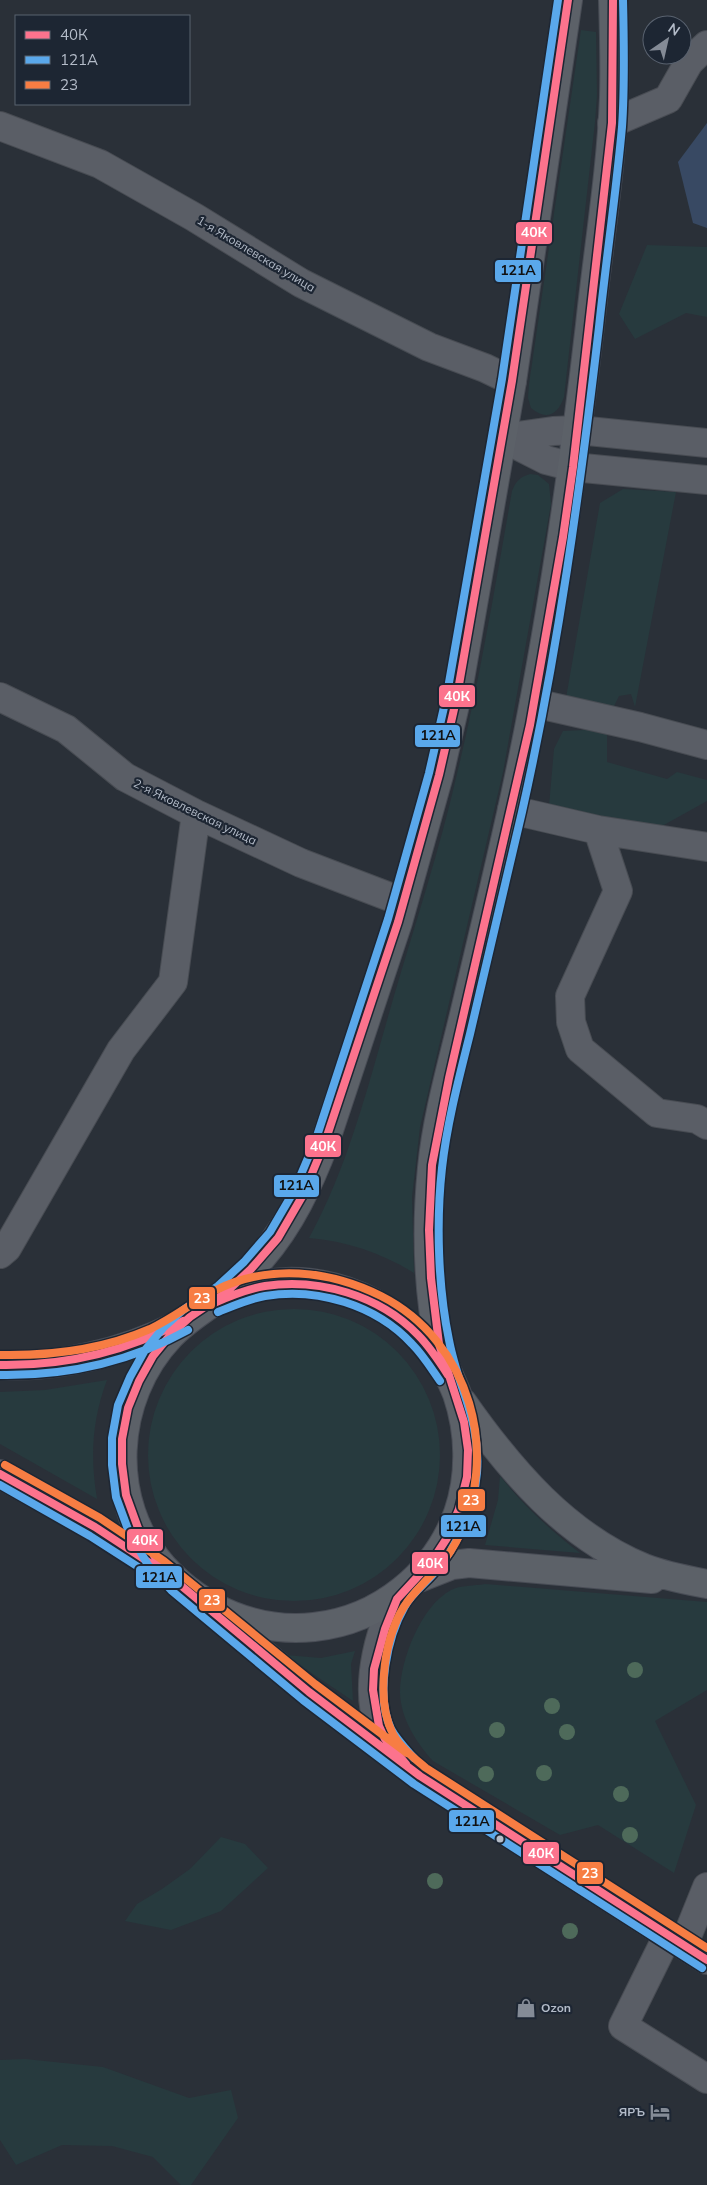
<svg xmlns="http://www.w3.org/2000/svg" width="707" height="2185" font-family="Mulish,sans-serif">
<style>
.green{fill:#273a3e}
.water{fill:#384963}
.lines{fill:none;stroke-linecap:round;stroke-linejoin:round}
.minor-casing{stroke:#484c53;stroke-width:30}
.major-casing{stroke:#484c55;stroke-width:30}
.minor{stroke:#5a5e66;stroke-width:28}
.major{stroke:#5c6168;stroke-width:28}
.bus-1-casing{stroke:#1d2633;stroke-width:11}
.bus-2-casing{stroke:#1d2633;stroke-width:11}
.bus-3-casing{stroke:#1d2633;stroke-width:11}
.bus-1{stroke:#fc738d;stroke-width:8}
.bus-2{stroke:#5aa8eb;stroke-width:8}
.bus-3{stroke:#f77d43;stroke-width:8}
.tree{fill:#4e6a5a}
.bus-dot{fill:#b4bcc9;stroke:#1d2633;stroke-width:2}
.labels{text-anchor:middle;stroke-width:4.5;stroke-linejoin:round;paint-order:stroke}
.street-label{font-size:12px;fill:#b4bcc9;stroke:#1d2633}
.poi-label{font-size:12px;font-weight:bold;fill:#b4bcc9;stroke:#1d2633;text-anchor:start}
.line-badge{stroke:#1d2633;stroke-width:2}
.badge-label{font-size:14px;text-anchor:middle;font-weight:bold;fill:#fff}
.pale-badge-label{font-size:14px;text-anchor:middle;font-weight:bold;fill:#111}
</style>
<rect width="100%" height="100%" fill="#2a3038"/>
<!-- green -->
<path class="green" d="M581,30L596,32L597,95L595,122L564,397C558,415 546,421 531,408L528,398L529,384Z
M647,245L707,247V317L686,313L635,339L619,314Z
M530,474L538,475L549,484L551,504L503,772L420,1127L412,1197L414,1273C382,1253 346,1241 309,1238C350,1163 370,1078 394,996C415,924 439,852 456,778C479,684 495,587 512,491C516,481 520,477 530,474Z
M623,489L676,492L635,707L631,694L619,696L611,712L566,698L600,503Z
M607,729V762L667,779L677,772L707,780V801L662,826L640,827L549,806L554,749L563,731Z
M148 1455a146 146 0 1 1 292 0a146 146 0 1 1-292 0Z
M107,1380C92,1420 90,1457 97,1499L0,1444V1392L45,1390Z
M500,1476C524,1506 550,1530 580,1553L485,1545L498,1500Z
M485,1584L707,1602V1690L655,1721L696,1805L674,1873L598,1825L560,1835L433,1761C416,1742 401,1719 400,1693C400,1660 421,1606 451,1590C460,1585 475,1586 485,1584Z
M355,1651L351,1664L353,1701L285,1655L321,1658Z
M221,1837L245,1844L268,1868L221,1911L171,1930L125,1921L137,1904L162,1889L190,1869Z
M25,2059L103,2067L189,2098L231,2090L238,2118L191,2185H181L153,2157L112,2146L62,2145L16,2165L0,2140V2060Z"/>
<!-- water -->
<path class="water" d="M707,123V228L693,223L678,162Z"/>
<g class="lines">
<defs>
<path id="minor" d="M612,123L668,99L689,62L707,45
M0,126L100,164L194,217L301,283L429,347L485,368L512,381
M503,438L546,460L573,467L707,480
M503,438L553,431L578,430L707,443
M0,697L66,729L125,777L196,814L301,863L403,902
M534,703L640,727L707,745
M512,810L598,830L707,847
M598,830L618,891L570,996L571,1022L580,1049L657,1113L697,1119L707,1125
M0,1254L7,1248L121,1050L173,982L196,814
M209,1608L309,1692L420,1776L707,1960
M395,1753C389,1744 382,1736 379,1726C364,1686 379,1621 405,1589
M668,1935L623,2026L707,2079
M684,1944L707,1887"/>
<path id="major" d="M568,0L512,381L457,696L439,775L398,922L325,1142C309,1184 291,1223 261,1258C248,1273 234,1287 217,1299C201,1311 184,1321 170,1336C111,1398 105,1502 163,1567C202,1610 257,1633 314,1627C380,1620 436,1574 458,1513C471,1475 470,1432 457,1394C451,1379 443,1365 440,1349C428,1291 426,1227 432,1168C437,1116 452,1065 464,1015C480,948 496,881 511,814C547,653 571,489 590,325C598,249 611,173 614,97C615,65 614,32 613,0
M227,1296C303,1260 397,1296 441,1364
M0,1365C54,1369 125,1352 174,1327
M463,1403C510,1470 566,1536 644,1568C664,1576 686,1580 707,1584
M0,1474L95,1527L159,1569
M419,1578L452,1565L469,1563L652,1579"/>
</defs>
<!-- minor casing -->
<use href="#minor" class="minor-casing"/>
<!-- major casing -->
<use href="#major" class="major-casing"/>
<!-- minor -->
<use href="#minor" class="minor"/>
<!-- major -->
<use href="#major" class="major"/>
<defs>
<path id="bus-1" d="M568,0L512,381L457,696L439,775L398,922L325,1142L303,1195L278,1238L251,1269L224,1294L190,1317L171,1334L153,1356L139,1381L128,1408L122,1439V1464L126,1495L138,1528L156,1559L178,1583L309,1692L420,1776L707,1960
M214,1303C230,1296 247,1289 265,1286C319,1278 379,1295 418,1335C430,1347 439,1361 448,1375
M0,1365C65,1366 126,1352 183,1321
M0,1474L95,1527L162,1571
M406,1764L385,1739L379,1726L373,1690L374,1669L385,1629L397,1599L432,1561L447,1538L459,1509L467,1477L468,1450L464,1422L439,1344L431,1278L429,1230L432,1165L449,1078L530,725L563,537L573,467L612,123L613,0"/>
<path id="bus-2" d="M558,0L502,379L447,694L429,773L388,919L316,1139L294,1191L270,1232L244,1262L218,1286L183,1310L164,1327L145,1350L130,1377L118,1405L112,1438V1465L116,1497L129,1532L148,1565L172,1591L303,1700L414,1784L702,1968
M218,1312C233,1306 248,1299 265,1296C317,1287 376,1305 412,1344C423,1355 431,1368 440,1381
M0,1375C66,1376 130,1362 188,1330
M0,1485L90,1536L157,1579
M414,1758C406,1749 397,1740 391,1729C375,1695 387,1637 405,1606C412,1593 426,1583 435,1572C458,1546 474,1507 477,1473C481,1420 458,1389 449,1340C438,1287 436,1222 442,1168C447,1123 459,1078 470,1034C487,960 505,886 522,812C558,652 580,490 599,327C606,260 616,194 622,127C625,85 624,42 623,0"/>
<path id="bus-3" d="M0,1355C50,1356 104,1349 150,1329C173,1318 193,1302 216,1290C269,1264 329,1270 381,1296C470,1341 502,1455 456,1542C443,1567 424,1580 408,1601C384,1632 375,1699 393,1734C400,1747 414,1758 426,1768L707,1948
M5,1465L100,1518L164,1561L315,1684L407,1753"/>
</defs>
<!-- bus-1 casing -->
<use href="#bus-1" class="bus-1-casing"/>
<!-- bus-2 casing -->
<use href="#bus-2" class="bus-2-casing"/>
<!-- bus-3 casing -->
<use href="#bus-3" class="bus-3-casing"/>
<!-- bus-1 -->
<use href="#bus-1" class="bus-1"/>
<!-- bus-2 -->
<use href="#bus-2" class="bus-2"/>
<!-- bus-3 -->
<use href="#bus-3" class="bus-3"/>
</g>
<!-- trees -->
<g class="tree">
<circle cx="635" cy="1670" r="8"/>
<circle cx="552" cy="1706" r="8"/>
<circle cx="497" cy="1730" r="8"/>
<circle cx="567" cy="1732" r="8"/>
<circle cx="544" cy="1773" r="8"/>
<circle cx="486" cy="1774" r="8"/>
<circle cx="621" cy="1794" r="8"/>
<circle cx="630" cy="1835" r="8"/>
<circle cx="435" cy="1881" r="8"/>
<circle cx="570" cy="1931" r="8"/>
</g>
<!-- icons -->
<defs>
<symbol id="shop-bare" viewBox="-9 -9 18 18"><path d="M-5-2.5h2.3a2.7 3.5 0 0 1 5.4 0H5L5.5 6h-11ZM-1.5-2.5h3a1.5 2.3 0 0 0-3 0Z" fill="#848b96" stroke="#1d2633" stroke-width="2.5" paint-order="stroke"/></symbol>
<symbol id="hotel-bare" viewBox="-9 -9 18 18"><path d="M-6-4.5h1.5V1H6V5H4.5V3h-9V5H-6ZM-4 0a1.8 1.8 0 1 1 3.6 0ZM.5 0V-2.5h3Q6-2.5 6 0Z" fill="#848b96" stroke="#1d2633" stroke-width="2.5" paint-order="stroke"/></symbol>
</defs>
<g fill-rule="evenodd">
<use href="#shop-bare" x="512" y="1994" width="28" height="28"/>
<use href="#hotel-bare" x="646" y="2098" width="28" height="28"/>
</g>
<!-- markers -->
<circle class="bus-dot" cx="500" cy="1839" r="4.5"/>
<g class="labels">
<!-- street labels -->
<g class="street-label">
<text transform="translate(256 254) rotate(31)" y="4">1-я Яковлевская улица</text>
<text transform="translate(195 812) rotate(26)" y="4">2-я Яковлевская улица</text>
</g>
<!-- poi labels -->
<g class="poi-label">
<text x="541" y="2012">Ozon</text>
<text x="645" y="2116" text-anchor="end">ЯРЪ</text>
</g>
</g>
<g class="line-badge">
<rect x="515" y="221" width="38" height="24" rx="5" fill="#fc738d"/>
<rect x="494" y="259" width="48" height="24" rx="5" fill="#5aa8eb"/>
<rect x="438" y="684" width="38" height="24" rx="5" fill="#fc738d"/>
<rect x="414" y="724" width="47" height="24" rx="5" fill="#5aa8eb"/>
<rect x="304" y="1134" width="38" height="24" rx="5" fill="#fc738d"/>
<rect x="273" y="1174" width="47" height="24" rx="5" fill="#5aa8eb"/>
<rect x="188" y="1286" width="28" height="24" rx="5" fill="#f77d43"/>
<rect x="457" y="1488" width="29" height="24" rx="5" fill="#f77d43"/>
<rect x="440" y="1514" width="47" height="24" rx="5" fill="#5aa8eb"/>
<rect x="126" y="1528" width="38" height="24" rx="5" fill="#fc738d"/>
<rect x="411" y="1551" width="38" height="24" rx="5" fill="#fc738d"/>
<rect x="135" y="1565" width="48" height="24" rx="5" fill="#5aa8eb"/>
<rect x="198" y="1588" width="28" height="24" rx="5" fill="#f77d43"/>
<rect x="448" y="1809" width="47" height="24" rx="5" fill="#5aa8eb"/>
<rect x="522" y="1841" width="38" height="24" rx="5" fill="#fc738d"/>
<rect x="576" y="1861" width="28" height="24" rx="5" fill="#f77d43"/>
</g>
<g class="badge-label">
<text x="534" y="237">40К</text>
<text x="457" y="701">40К</text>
<text x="323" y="1151">40К</text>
<text x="202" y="1303">23</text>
<text x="471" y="1505">23</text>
<text x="145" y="1545">40К</text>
<text x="430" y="1568">40К</text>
<text x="212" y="1605">23</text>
<text x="541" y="1858">40К</text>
<text x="590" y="1878">23</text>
</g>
<g class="pale-badge-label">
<text x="518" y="275">121А</text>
<text x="438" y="740">121А</text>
<text x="296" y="1190">121А</text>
<text x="463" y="1531">121А</text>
<text x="159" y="1582">121А</text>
<text x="472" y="1826">121А</text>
</g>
<!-- legend -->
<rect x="15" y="15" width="175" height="90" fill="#1d2633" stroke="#59626f"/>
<rect x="25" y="31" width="25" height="8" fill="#fc738d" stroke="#59626f"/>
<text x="60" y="40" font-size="15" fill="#b4bcc9">40К</text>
<rect x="25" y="56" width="25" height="8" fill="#5aa8eb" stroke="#59626f"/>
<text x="60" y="65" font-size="15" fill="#b4bcc9">121А</text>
<rect x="25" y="81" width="25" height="8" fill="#f77d43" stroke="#59626f"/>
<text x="60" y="90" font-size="15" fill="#b4bcc9">23</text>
<!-- north arrow -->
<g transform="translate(667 40) rotate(34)"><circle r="24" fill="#1d2633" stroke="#59626f"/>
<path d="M0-4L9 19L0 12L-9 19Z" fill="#848b96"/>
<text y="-8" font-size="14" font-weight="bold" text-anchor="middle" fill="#b4bcc9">N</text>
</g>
</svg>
